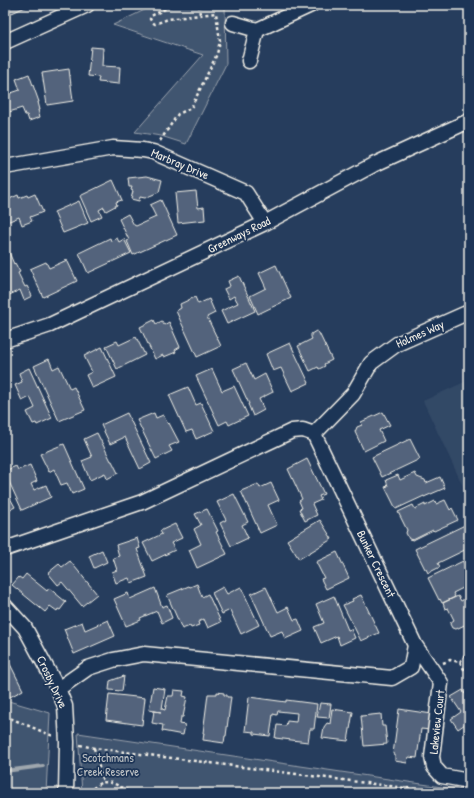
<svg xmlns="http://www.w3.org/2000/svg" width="474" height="798" font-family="'Patrick Hand',sans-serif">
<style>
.built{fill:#334966}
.green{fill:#40546f;stroke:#9aa2ac}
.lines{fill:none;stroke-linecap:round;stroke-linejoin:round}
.stream{stroke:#9fa7ae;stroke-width:4}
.building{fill:#52647b;stroke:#f4f1e8}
.minor-casing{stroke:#f4f1e8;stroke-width:17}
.path{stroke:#f4f1e8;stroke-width:2.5;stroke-dasharray:3 3;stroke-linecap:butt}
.minor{stroke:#1d3557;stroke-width:14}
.labels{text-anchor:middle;stroke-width:3.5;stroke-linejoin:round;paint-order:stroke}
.street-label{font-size:12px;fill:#f4f1e8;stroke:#1d3557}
.park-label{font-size:12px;fill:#bec2c4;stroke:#1d3557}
</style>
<rect width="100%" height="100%" fill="#263d5d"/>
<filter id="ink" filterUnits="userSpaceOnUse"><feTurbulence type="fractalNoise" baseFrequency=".025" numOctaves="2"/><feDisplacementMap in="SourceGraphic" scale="8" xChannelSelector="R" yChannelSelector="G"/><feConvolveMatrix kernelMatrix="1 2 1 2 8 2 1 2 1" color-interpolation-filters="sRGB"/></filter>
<g filter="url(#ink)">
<!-- built -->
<path class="built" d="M469,380V499L423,401Z"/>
<!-- green -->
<path class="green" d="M155,5H225L226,64L186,144L161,136L135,132L203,55L113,25Z
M5,700L50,713L46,793H5Z
M78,733L469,791V793H82Z"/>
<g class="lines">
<!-- stream -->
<path class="stream" d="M5,771L43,766"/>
</g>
<!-- building -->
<path class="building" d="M5,5H30L5,16Z
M91,47L103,48L102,66L120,67L119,84L98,82L99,77L88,76Z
M69,69L73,101L47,105L42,73Z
M29,74L39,102H38L40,110H38L40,117L29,121L27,115H25L22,108L9,112L5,102V95L20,90L16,79Z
M147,176L162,180L159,192L145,198L140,197L139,201L131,199L133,191L131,190L132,187H129L128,178Z
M113,180L122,200L116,202L117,205L106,211L104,207L99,210L102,216L91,221L80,196Z
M196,191L198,208L204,207L205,220L178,223L175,193Z
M35,194L43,212L30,217L32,221L22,225L19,217L7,222L5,216V201L18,195L19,198L27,195L28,197Z
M161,200L177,235L133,255L127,241L129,240L119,219L128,214L134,225L136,226L156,217L150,205Z
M79,201L88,223L63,233L54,212Z
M110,238L111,241L117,238L119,242L124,239L131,253L88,273L79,253Z
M7,248L14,264L15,263L20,272L18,273L25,287L27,286L32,296L24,300L20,290L5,297V249Z
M67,260L77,281L43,297L30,269L46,262L49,268Z
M276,265L291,298L258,314L250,296L266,288L259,273Z
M239,276L255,311L227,324L221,311L238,303L234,296L229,299L224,289L230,286L228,281Z
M195,297L198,304L209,299L215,313L207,317L221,346L197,357L176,311L181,308L180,304Z
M154,320L156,324L162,321L164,325L169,322L180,347L175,350L176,352L164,357L163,355L155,359L140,327Z
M316,331L319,333L332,360L324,364L325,366L319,369L318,367L310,371L298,346L312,339L311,337V334Z
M136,337L145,355L117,369L106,346L117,341L119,345Z
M290,343L309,383L292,391L281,368L273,371L266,354Z
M102,347L116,377L92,388L86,375L92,372L84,356Z
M49,359L53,369L59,366L70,389L74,387L85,410L59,421L34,366Z
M246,363L254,380L265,374L273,392L259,399L264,410L253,416L248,404H249L233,369Z
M29,368L52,418L37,425L36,423L33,424L27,412L35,408L30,397L22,401L15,385L22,382L19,373Z
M212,369L222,391L234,386L248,416L229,425L227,421L219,425L196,376Z
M188,387L196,405L201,403L214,431L196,439L192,430L186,432L169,395Z
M383,412L390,425L379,430L384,441L364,451L355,432L357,427L362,425L361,422Z
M127,413L151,463L140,469L125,437L110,444L101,425Z
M154,413L156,418L163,415L168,424L169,423L179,442L169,446L172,451L156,459L137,420Z
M97,433L111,461H112L118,473L107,479L105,473L90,480L82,461L92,457L84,439Z
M410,439L420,459L382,477L372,457Z
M64,444L84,489L72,494L67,483L61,485L54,469L49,472L40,454Z
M307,459L324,494L319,496L321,500L312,504L317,515L305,521L299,509L302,508L299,501L302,499L288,469Z
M30,465L37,481L31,484L34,490L46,485L51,497L22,510L5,473V471L16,466L18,470Z
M415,473L417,477L425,480L426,483L440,477L445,488L424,497V496L396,509L385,487L388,486L386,480L398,475L400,480Z
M271,483L279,500L268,505L277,525L260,533L241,491L258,484L260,488Z
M5,489L15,507L5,512Z
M234,494L248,522L242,525L248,538L231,546L220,523L226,520L217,502Z
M445,500L450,510L452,508L458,520L434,531L433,530L413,540L409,539L406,533L407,530L398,512L413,505L415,509L425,504V506L435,501L436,504Z
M207,509L218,531L216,532L227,554L197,568L189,550L201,544L194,529L201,525L195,514Z
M320,520L332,539L299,559L287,540Z
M175,524L182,538L171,543L175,550L152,561L143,543L162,534L160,531Z
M467,524L469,527V548L438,563L440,567L428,573L426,569H425L415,549Z
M137,538L140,548L137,549L147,577L131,583L129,578L116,583L112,572L117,570L113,558L119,556L116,545Z
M102,550L107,562L94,568L89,556Z
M337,552L349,578L326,589L321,579L324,578L316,562Z
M70,561L97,594L82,606L62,582L58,585L48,573L59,564L62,567Z
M463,561L466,568L469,566V585L453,593L455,597L442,603L440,599L439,600L428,578Z
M26,574L47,591L49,588L66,602L60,610L58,609L57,611L50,606L45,612L12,585L19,577L22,579Z
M197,584L202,597L208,594L221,622L208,628L204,619L198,622L199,625L191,628L190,626L182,629L167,595L189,586L190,587Z
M223,587L227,594L241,587L259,625L241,634L230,610L222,614L212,593Z
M266,587L278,612L288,607L294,620L298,619L303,631L285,639L282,631L270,636L251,594Z
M155,588L162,607L167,605L172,618L162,623L157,611L140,618L141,620L126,626L114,599L128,593L130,599Z
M361,595L379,633L361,641L343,605L353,601L352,599Z
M334,596L348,630L351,629L355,638L340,645L337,636L321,643L314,627L324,623L316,604Z
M458,596L461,601L469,597V623L456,629L452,628L450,624L451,622L454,620L448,608L445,609L443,603Z
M108,620L115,636L74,654L64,629L82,622L85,630Z
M5,654L23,690L10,697L5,690Z
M124,676L122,691L109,690L110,681Z
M153,687L165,689L162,709L165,710L168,696H173L174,690L184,691L183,696L187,697L183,717H181L180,724L185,725L183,735L162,731L163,725L152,723L154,711L161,712L149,710Z
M463,690L465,694L469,691V723L468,722L458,729L451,719L461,712L451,697Z
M217,692L224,693V695H227V697H231L226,736H225L224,743L203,740L204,733H203L208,694H217Z
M109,694L145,698L142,725L106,720Z
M249,697L286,702V700L317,704L314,729H310L308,742L275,738L277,725L286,726L287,721L296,722L297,713L278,711L277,715L273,714L270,736L254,734V732L245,731Z
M320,703L331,704L329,718L317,717Z
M332,709L353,712L348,741L322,738L324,727L327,723L330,724Z
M399,709L432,714L430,730L421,729L417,758L408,757L407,763L395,761V755L393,754Z
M381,714L382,726H385L387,744L364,746L361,716Z"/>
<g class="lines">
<defs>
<path id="minor" d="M233,23L257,30L249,61
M257,30L311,5
M5,42L87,5
M5,167L113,148L143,150L153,152L246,193L265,223
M5,340L50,325L265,223L373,165L469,121
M314,434L353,394L371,363L397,344L469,312
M5,549L142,502L292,431L303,430L314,434L415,645L411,667L392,678L144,654L113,660L88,668L58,689
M5,606L25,628L58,689L65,706L67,742L66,793
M415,645L441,683L432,757L434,767L442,776L469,781"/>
</defs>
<!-- minor casing -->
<use href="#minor" class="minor-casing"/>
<!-- path -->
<path class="path" d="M199,5L200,15
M160,141L178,114L191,108L217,54L220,41L216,13L168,19L155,24L152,22L150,19L151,16L173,5
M460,662L465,671L469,674
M460,662L469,649
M443,663L450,660L460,662
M5,716L53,736
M80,745L94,748L444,793
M94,748L103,782
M89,793C91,791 93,788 96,786C107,776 121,788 132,793"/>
<!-- minor -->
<use href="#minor" class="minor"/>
</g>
</g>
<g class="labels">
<!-- street labels -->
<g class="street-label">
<text transform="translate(180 164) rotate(23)" y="4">Marbray Drive</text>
<text transform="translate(239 235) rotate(-26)" y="4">Greenways Road</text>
<text transform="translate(420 334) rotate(-24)" y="4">Holmes Way</text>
<text transform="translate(376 564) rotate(64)" y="4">Bunker Crescent</text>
<text transform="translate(52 682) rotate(65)" y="4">Crosby Drive</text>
<text transform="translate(437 722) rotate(-84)" y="4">Lakeview Court</text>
</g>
<!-- park labels -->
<g class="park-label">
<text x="108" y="762">Scotchmans<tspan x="108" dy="14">Creek Reserve</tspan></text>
</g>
</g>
<!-- margin -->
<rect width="474" height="798" fill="none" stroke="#1d3557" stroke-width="20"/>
<rect x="10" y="10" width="454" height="778" fill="none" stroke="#f4f1e8" stroke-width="1.5" filter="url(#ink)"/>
</svg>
